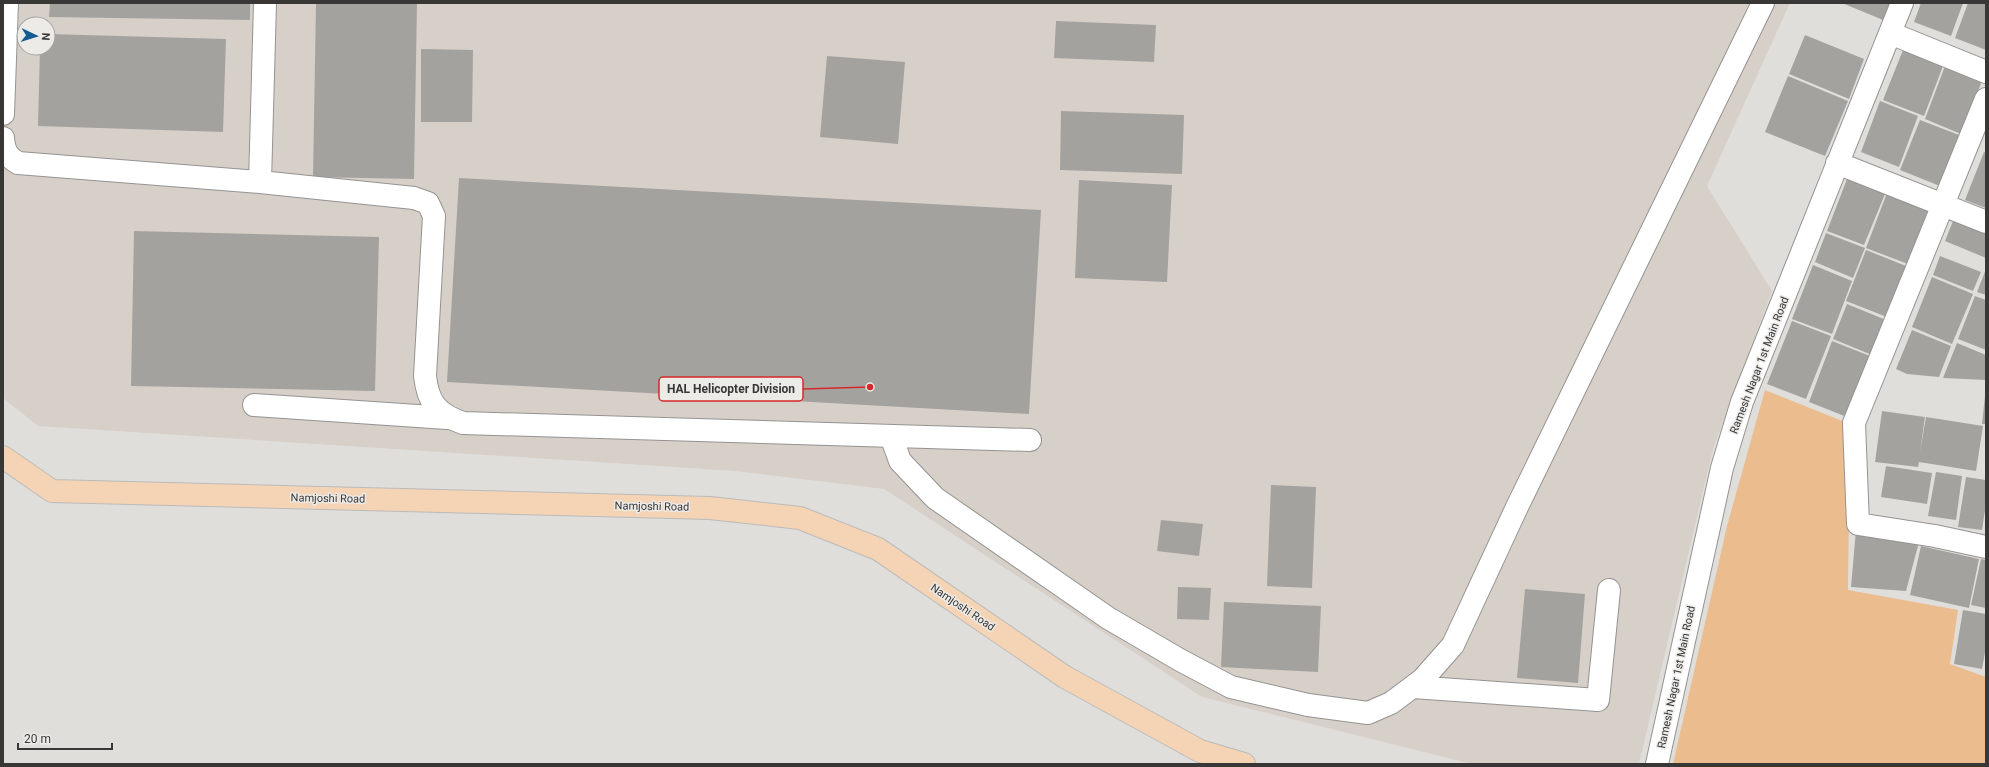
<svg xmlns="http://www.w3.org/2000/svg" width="1989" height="767" font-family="Roboto,sans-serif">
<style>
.built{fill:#d7d0c8;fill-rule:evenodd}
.green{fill:#ebbc8e}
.building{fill:#a4a29f}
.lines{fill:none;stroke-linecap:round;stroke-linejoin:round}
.minor-casing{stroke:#959391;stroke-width:24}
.major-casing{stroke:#bbb;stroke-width:24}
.minor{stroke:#fff;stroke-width:22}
.major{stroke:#f4d4b4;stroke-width:22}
.labels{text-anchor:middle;stroke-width:3;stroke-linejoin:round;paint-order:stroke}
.street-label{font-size:11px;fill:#383736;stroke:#edebe8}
.leader{fill:none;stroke:#d62828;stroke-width:1.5}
.callout-dot{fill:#d62828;stroke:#edebe8;stroke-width:1.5}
.callout{fill:#edebe8;stroke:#d62828;stroke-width:1.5}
.callout-label{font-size:12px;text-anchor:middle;font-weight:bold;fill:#383736}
</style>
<rect width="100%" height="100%" fill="#e0dedb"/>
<!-- built -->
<path class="built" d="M3,3H1790L1707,186L1772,291L1713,449L1639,764H1472L1202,697L884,489L735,471L38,426L3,398ZM24,24H48V48H24Z"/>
<!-- green -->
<path class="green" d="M1765,390L1850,424L1848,590L1958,610L1950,664L1986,677V764H1673L1727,526Z"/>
<!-- building -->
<path class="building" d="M50,3H250V20L49,17Z
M316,3H417L414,179L313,177Z
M1842,3H1890L1883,20Z
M1921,3H1963L1951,36L1914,22Z
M1968,3H1986V50L1955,38Z
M1056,21L1156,25L1154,62L1054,58Z
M48,34L226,39L223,132L38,126L40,48H48Z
M1805,35L1864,59L1849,99L1789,74Z
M421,49L473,50L472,122H421Z
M1903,50L1943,66L1924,116L1883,100Z
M827,56L905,62L898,144L820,137Z
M1945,66L1982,81L1961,134L1925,119Z
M1788,76L1848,101L1825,156L1765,132Z
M1880,101L1918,116L1899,167L1861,152Z
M1061,111L1184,115L1182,174L1060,170Z
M1920,120L1959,135L1940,186L1900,170Z
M1984,152L1986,153V208L1965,200Z
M459,178L1041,210L1029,414L447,382Z
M1847,179L1885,194L1864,245L1827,231Z
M1079,180L1172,185L1167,282L1075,278Z
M1887,193L1929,210L1908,264L1866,248Z
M1953,221L1986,234V258L1945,241Z
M134,231L379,237L375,391L131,386Z
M1826,233L1865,248L1853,278L1815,262Z
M1866,250L1906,266L1887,317L1846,301Z
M1940,256L1981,272L1973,291L1933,275Z
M1813,265L1852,281L1832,334L1792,319Z
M1986,269V295L1977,292Z
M1932,277L1973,294L1952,344L1912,327Z
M1975,296L1986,300V350L1958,339Z
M1847,304L1886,320L1872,355L1833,339Z
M1792,321L1831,336L1806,399L1767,384Z
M1912,330L1951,346L1939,377L1907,374L1896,369Z
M1832,341L1870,356L1847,417L1809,402Z
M1957,343L1986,355V380L1943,378Z
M1985,396H1986V424H1982Z
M1882,411L1925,417L1920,452L1926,417L1983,426L1976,471L1919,462L1918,467L1875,462Z
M1886,466L1932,473L1927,504L1881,497Z
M1936,472L1962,476L1956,520L1928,516Z
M1966,477L1986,480V504L1982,530L1958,527Z
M1271,485L1316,487L1312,588L1267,586Z
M1161,520L1203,524L1199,556L1157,551Z
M1856,530L1919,542L1906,591L1851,587Z
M1921,546L1979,559L1969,608L1910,595Z
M1981,559L1986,560V608L1971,605Z
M1178,587L1211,588L1209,620L1177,619Z
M1525,589L1585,594L1578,683L1517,678Z
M1224,602L1321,606L1318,672L1221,667Z
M1963,610L1986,614V647L1982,669L1954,664Z"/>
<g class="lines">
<defs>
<path id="minor" d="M1890,33L1986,72
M1986,99L1854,423L1858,524L1935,536L1986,547
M3,114L7,3
M3,138C4,150 7,157 18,163L260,182L414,198L428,203L434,216L425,376C428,403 437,414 463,423L1030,440
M1837,163L1986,222
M260,182L265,3
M254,405L447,418
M891,436L900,461L935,498L1108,618L1180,660L1231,687L1308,705L1368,713L1391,703L1423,679L1453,645L1517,507L1763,3
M1413,687L1598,700L1609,590
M1657,764L1722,468L1742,402L1902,3"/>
<path id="major" d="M3,457L52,491L710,508L800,518L878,549L1065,677L1200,751L1244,764"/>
</defs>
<!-- minor casing -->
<use href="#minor" class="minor-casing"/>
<!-- major casing -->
<use href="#major" class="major-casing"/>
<!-- minor -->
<use href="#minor" class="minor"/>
<!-- major -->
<use href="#major" class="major"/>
</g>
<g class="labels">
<!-- street labels -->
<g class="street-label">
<text transform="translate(1759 365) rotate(-69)" y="4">Ramesh Nagar 1st Main Road</text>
<text transform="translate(328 498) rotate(1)" y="4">Namjoshi Road</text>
<text transform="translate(652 506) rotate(1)" y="4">Namjoshi Road</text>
<text transform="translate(963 607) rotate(34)" y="4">Namjoshi Road</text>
<text transform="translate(1676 677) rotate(-78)" y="4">Ramesh Nagar 1st Main Road</text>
</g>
</g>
<!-- callouts -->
<path class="leader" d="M870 387L803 389"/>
<circle class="callout-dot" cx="870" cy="387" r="4"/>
<rect class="callout" x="659" y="377" width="144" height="24" rx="4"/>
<g class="callout-label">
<text x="731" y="393">HAL Helicopter Division</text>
</g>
<!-- border -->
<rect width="1989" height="767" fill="none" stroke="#383736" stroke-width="8"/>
<!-- north arrow -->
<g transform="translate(36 36) rotate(94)"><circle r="19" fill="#edebe8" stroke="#a5a3a1"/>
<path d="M0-3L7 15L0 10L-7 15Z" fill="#135c8f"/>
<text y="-6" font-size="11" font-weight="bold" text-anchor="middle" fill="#383736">N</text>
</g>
<!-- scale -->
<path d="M18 743v6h94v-6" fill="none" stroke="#383736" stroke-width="2"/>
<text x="24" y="743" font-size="12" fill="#383736" stroke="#edebe8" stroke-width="3" paint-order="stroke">20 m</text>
</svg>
